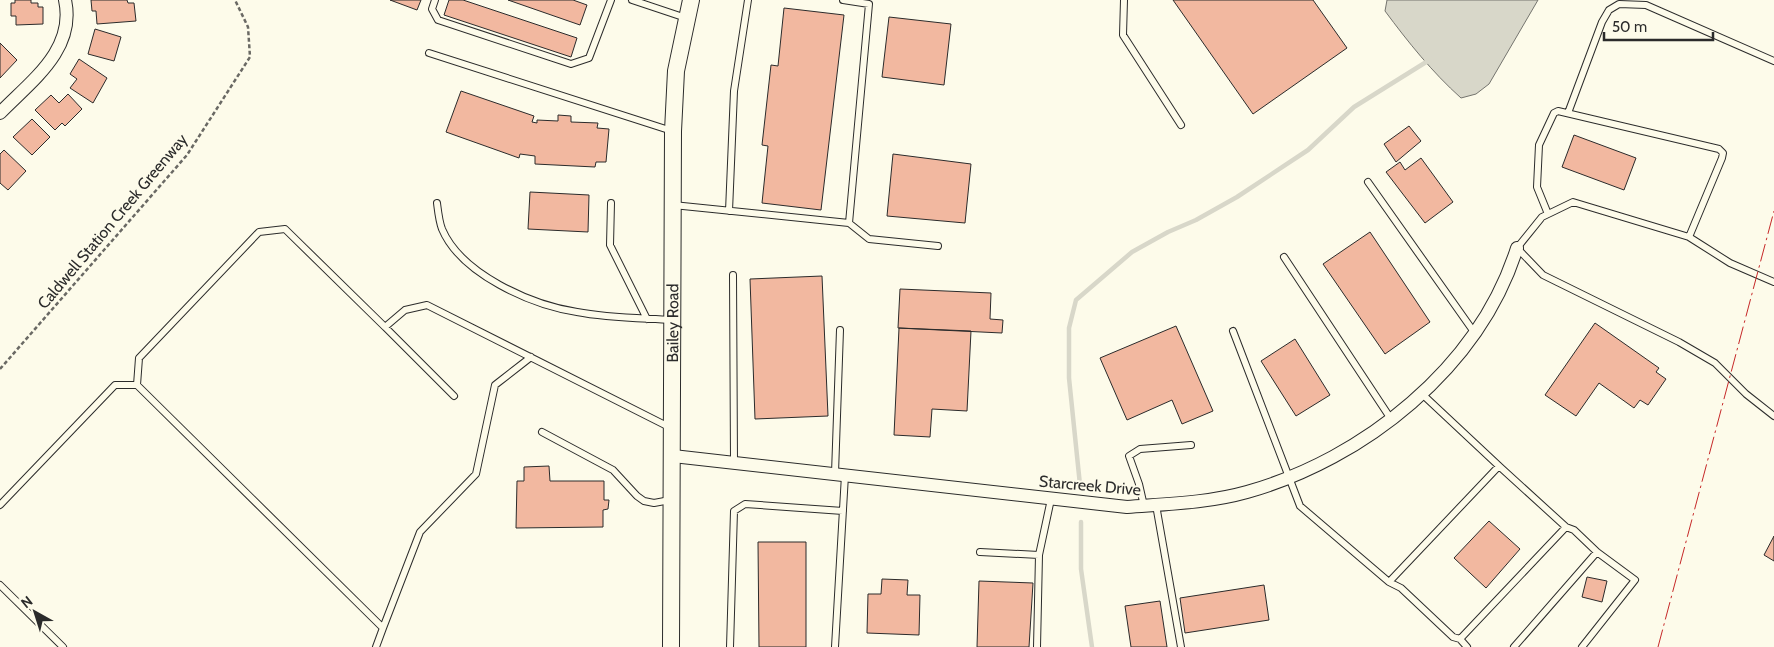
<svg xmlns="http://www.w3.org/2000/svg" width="1774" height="647" font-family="Cabin,sans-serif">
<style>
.water{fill:#d8d7c9;stroke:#74746e}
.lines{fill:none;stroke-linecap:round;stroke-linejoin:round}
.stream{stroke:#d8d7c9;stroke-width:4.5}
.building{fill:#f2b8a0;stroke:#2b2b2b}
.service-casing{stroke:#2b2b2b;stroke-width:8}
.minor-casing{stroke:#2b2b2b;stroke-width:14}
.tertiary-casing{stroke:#2b2b2b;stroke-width:18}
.path{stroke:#6a6964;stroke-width:2.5;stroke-dasharray:4 2.5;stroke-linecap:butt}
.service{stroke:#fdfbea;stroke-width:6}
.minor{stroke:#fdfbea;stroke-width:12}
.tertiary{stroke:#fdfbea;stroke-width:16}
.power{stroke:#c62828;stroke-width:1;stroke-dasharray:18 4 2.5 4;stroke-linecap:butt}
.labels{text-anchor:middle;stroke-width:4;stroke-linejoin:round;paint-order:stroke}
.street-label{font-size:16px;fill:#2b2b2b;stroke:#fdfbea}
</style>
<rect width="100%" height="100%" fill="#fdfbea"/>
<!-- water -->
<path class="water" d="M1387,0H1538L1489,84L1476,94L1461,98C1432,72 1408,42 1385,11Z"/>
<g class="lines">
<!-- stream -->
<path class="stream" d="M1080,485L1069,378V328L1076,300L1132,252L1168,232L1196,220L1237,197L1308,150L1354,107L1431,59
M1081,522V569L1092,647"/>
</g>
<!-- building -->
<path class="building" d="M15,0H31V3H38V7H43V24L16,25V16H11V3H15Z
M91,0H127L128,3H134L136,21L97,24L96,11H92Z
M390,0H421L417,10Z
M449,0H463L577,38L571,57L444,15Z
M508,0H573L587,5L580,25Z
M1173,0H1313L1347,48L1253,114Z
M784,8L844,15L821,210L762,203L768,146L762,145L771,65L778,66Z
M889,17L951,24L944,85L882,77Z
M95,29L121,37L114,61L88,54Z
M0,43L17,60L0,78Z
M79,59L107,78L93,103L70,88L77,79L70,74Z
M461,91L534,116L532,122L537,123V120L558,121V115L571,116V122L598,123L597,128L609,129L606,162H596L595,167L535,164V156L520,154L519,158L446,132Z
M68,94L82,109L65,126L62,123L55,130L35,110L51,95L59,103Z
M32,119L50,137L32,155L13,137Z
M1409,126L1421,141L1396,162L1384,144Z
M1574,135L1636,158L1624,190L1562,167Z
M4,150L26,171L8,190L0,183V154Z
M893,154L971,164L965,223L887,216Z
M1421,158L1453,202L1425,223L1386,172L1400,162L1405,170Z
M530,192L589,195L588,232L528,229Z
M1370,232L1430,322L1385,354L1323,264Z
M822,276L828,416L755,419L750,279Z
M900,289L991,293L990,319L1003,320L1002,333L898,328Z
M1595,323L1659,368L1656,372L1666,379L1648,405L1640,400L1634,408L1599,383L1576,416L1545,395Z
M1176,326L1213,411L1182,424L1172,400L1127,420L1100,358Z
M899,328L971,331L967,411L932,409L930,437L894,435Z
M1295,339L1330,395L1296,416L1261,361Z
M549,466L550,481H604V500H609L608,509L603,510V527L516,528L517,481H524V467Z
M1489,521L1520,549L1486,588L1454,558Z
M1774,536V561L1764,555Z
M758,542H806V647H759Z
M1587,577L1607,581L1602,602L1582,597Z
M882,579L908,580L907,595H920L919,635L867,633L868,594H881Z
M979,581L1033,583L1029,647H977Z
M1264,585L1269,620L1185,633L1180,598Z
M1160,601L1167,647H1131L1125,606Z"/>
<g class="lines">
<defs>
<path id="service" d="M435,0L432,9L438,20L571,64L589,58L611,0
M632,0L686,18
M1124,0L1123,35L1181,125
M429,53L672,131
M1568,113L1602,22L1609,10L1619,4L1646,5L1774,61
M1368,182L1474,332
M437,203C438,211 439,221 442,229C461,274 531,305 577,312C608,318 640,318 672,320
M611,203L610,245L647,319
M673,205L849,223L869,4L843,0
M729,211L734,91L748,0
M1548,214L1537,187L1539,145L1554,113L1558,111L1719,149L1723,153L1722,158L1689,237L1573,202L1542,217L1517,248L1543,275L1679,342L1715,363L1746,394L1774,416
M849,223L869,239L938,246
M1689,237L1730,263L1774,282
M1284,257L1391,419
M733,275L734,462
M385,327L454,396
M1233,331L1300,506L1389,582L1499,466L1421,393
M137,385L139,358L259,232L285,229L385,327L405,310L427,305L671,428
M542,432L613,470L637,496L644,501L654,503L670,500
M1499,466L1566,527L1574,530L1597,552L1635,580L1582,647
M835,473L840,330
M0,505L115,385H137L383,628L376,647
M1156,505L1181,647
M1144,506L1139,484L1129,456L1140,449L1191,445
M980,552L1039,555
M1389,582L1401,588L1453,637L1460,639L1467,647
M0,585L63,647
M383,628L420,532L476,474L495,385L531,357
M1460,639L1566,527
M730,647L734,511L745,504L843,511
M835,647L845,475
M1037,647L1039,555L1051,499
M1514,647L1597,552"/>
<path id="minor" d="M0,113C31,81 76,50 65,0
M673,456L1127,507C1166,504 1208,503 1247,492C1364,459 1479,368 1517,248"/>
<g id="tertiary">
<path id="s1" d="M671,647L673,131L676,71L691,0"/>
</g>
</defs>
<!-- service casing -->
<use href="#service" class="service-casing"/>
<!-- minor casing -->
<use href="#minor" class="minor-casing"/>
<!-- tertiary casing -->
<use href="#tertiary" class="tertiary-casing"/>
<!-- path -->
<path class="path" d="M0,369L187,155L250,57L248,27L235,0"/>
<!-- service -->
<use href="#service" class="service"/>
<!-- minor -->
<use href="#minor" class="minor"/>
<!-- tertiary -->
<use href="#tertiary" class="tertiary"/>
<!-- power -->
<path class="power" d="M1658,647L1774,211"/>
</g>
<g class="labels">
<!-- street labels -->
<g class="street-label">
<text transform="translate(112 221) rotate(-50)" y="6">Caldwell Station Creek Greenway</text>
<text dy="6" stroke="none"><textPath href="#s1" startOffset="324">Bailey Road</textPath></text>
<text transform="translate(1090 485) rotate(5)" y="6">Starcreek Drive</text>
</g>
</g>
<!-- north arrow -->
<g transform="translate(35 612) rotate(321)" stroke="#fdfbea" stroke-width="4" paint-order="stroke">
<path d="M0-4L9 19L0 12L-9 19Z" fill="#2b2b2b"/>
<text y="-8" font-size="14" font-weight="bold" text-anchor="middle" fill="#2b2b2b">N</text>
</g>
<!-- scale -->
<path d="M1604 32v8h109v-8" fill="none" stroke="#2b2b2b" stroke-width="2.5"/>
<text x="1612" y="32" font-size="15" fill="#2b2b2b" stroke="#fdfbea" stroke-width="4" paint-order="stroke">50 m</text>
</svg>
